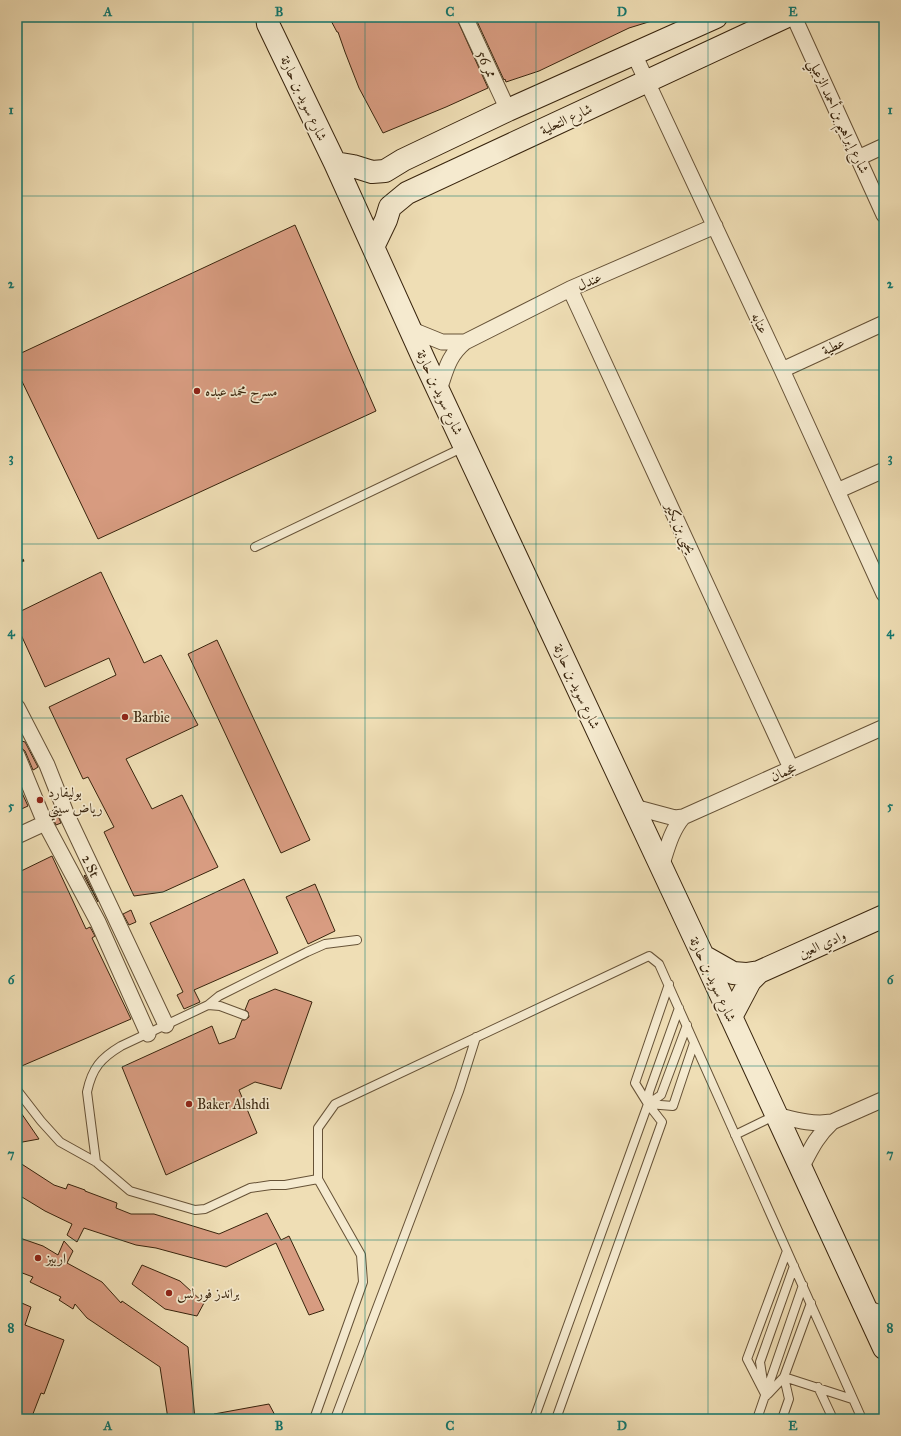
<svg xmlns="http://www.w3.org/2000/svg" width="901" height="1436" font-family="'IM FELL Great Primer',Amiri,serif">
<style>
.building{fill:#d89c81;stroke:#38240d}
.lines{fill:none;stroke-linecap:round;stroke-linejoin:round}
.lane-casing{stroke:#665237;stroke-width:10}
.street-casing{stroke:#665237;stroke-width:17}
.secondary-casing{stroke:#38240d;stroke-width:24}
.path{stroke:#38240d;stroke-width:2.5;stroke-dasharray:3 2;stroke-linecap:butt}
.lane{stroke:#f5eacf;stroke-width:8}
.street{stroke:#f5eacf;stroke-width:15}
.secondary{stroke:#f5eacf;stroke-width:22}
.grid{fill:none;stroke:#0f766e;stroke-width:1;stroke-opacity:0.55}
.poi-dot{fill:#8f2418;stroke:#f5eacf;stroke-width:1.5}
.labels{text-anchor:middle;stroke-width:3.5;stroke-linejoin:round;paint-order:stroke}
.street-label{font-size:14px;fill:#38240d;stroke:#f5eacf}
.poi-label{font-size:14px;fill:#38240d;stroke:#f5eacf;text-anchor:start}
.neatline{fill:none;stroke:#0f766e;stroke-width:1.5}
.grid-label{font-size:13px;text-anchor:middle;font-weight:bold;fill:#0f766e}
</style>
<rect width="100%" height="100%" fill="#efdeb5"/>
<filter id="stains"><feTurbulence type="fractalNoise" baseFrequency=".005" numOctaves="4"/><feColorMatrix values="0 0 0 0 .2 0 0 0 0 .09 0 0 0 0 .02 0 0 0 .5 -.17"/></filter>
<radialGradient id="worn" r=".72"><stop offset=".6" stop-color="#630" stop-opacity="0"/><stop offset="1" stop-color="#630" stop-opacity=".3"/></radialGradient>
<!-- building -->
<path class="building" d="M329,17H456L488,88L446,107L383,133L359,88L345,52L338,32H337Z
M475,17H655V20L629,28L539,71L506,82L505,79L504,80Z
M295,225L376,411L98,539L17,371V355Z
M101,572L144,663L161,655L198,725L126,759L152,809L182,795L218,867L163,892L134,896L104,832L114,827L88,777L83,779L49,707L116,675L109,658L45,687L17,626V613Z
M217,640L310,840L281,853L188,654Z
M22,741L25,742L38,767L35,769L33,770L25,751L20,747Z
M17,782L28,806L17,811Z
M55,809L61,823L56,825L50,812Z
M52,856L86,929L90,927L95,936L92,938L131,1019L17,1068V873Z
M85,875L98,902L84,876Z
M244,879L278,953L194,990L200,1002L184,1009L177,995L183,992L150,923Z
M315,884L335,931L308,944L286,897Z
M131,910L136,922L129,925L123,914Z
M275,989L312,1002L281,1089L255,1082L239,1090L257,1133L166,1175L122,1067L212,1026L219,1044L235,1038L242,1020H245L249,1017L248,1012L245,1010L249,1000Z
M17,1107L39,1139L17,1143Z
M17,1161L54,1185L66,1189L68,1184L85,1190V1191L117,1203L116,1208L131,1214H154L219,1234L267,1213L281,1240L289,1236L324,1310L309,1315L276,1243L226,1267L156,1248L136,1245L84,1228L77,1242L67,1235L72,1224L45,1211L17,1194Z
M17,1237L43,1246L58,1255L64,1241L73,1251L67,1263L102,1282L121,1303L122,1301L188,1347L195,1419H168L160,1367L87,1318L75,1304L73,1309L59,1300L61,1297L30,1282L33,1277L17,1271Z
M142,1265L180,1281L204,1303L197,1316L165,1309L132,1284Z
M17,1301L31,1307L25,1325L64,1340L44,1394L41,1393L31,1419H17Z
M269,1404L277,1419H214V1414Z"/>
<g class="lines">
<defs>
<path id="lane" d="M255,547L464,447
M208,1005L219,996L307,952L325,944L357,940
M17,1090L41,1121L60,1142L96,1162L130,1191L195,1210L205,1209L250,1188L271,1185H285L318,1179
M648,1104L673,1106L694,1043
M648,1104L661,1095L687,1025
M735,1135L776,1115
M96,1162L87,1092C92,1068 101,1058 121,1046L208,1005L220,1006L244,1015
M784,1377L852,1399
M818,1387L833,1419
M764,1388L760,1362L794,1266
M768,1394L784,1377L811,1303
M766,1396L747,1359L787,1251
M314,1419L363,1282L361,1255L318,1179V1128L335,1104L649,956L659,964L862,1419
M335,1419L459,1091L476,1037
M534,1419L648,1104L649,1092L679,1008
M556,1419L662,1122L648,1104L635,1083L669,984
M757,1419L803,1285
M782,1419L789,1399L784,1377"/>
<path id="street" d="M465,17L508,110
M794,17L884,215
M634,54L782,370L884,594
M858,158L884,146
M570,289L791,768
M410,329L442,342H465C448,356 446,370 439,390
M465,342L570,289L715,226
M782,370L884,323
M837,491L884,470
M17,707L47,765L66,813L166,1025
M17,755L45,823L98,922L148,1034
M634,807L675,818L683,817C671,831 667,849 661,867
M683,817L884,727
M17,836L45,823
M776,1115C796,1120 812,1125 832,1122C816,1137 811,1149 801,1168
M832,1122L884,1099
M866,1308L884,1314"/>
<path id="secondary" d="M267,17L268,24L335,163L425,362L703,956L884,1348
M335,163L353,166L372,172L385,171L403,160L508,110L716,17
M373,247L386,220L390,207L407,193L785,17
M703,956L733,973L746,974L759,972L884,916
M731,1017L750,981L759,972"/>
</defs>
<!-- lane casing -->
<use href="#lane" class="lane-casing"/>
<!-- street casing -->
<use href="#street" class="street-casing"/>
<!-- secondary casing -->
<use href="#secondary" class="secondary-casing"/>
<!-- path -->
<path class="path" d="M17,563L24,560"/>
<!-- lane -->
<use href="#lane" class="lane"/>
<!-- street -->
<use href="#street" class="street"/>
<!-- secondary -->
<use href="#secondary" class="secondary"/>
</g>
<!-- grid -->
<path class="grid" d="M193,17V1419M365,17V1419M536,17V1419M708,17V1419M17,196H884M17,370H884M17,544H884M17,718H884M17,892H884M17,1066H884M17,1240H884"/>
<!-- markers -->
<g class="poi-dot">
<circle cx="197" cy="391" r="4"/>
<circle cx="125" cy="717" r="4"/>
<circle cx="40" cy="800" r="4"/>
<circle cx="189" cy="1104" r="4"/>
<circle cx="38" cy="1258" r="4"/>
<circle cx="169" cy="1293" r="4"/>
</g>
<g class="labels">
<!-- street labels -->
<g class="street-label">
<text transform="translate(487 64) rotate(65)" y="5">ممر 56</text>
<text transform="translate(304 98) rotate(65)" y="5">شارع سويد بن حارثة</text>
<text transform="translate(839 116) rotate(65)" y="5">شارع إبراهيم بن أحمد الزعبلي</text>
<text transform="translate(566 119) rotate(-25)" y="5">شارع التحلية</text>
<text transform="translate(589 281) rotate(-24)" y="5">عندل</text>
<text transform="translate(760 323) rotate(65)" y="5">عنابه</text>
<text transform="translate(833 346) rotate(-25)" y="5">عطية</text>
<text transform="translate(440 392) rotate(65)" y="5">شارع سويد بن حارثة</text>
<text transform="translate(681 528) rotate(65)" y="5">يحيى بن بكير</text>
<text transform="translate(577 686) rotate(65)" y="5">شارع سويد بن حارثة</text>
<text transform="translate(783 772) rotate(-24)" y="5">عجمان</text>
<text transform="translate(91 866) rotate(65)" y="5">2 St</text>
<text transform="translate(822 944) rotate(-24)" y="5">وادي العين</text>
<text transform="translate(713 979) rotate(65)" y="5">شارع سويد بن حارثة</text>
</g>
<!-- poi labels -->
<g class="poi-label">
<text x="205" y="396">مسرح محمد عبده</text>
<text x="133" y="722">Barbie</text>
<text x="48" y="797">بوليفارد<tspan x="48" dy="16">رياض سيتي</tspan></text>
<text x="197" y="1109">Baker Alshdi</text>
<text x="46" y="1263">اربيز</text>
<text x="177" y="1298">براندز فور لس</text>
</g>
</g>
<!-- margin -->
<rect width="901" height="1436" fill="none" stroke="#efdeb5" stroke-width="44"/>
<rect x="22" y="22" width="857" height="1392" class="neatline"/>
<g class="grid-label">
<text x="108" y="16">A</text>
<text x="279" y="16">B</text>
<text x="450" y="16">C</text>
<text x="622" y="16">D</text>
<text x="793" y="16">E</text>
<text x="11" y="114">1</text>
<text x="890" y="114">1</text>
<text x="11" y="288">2</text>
<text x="890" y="288">2</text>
<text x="11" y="462">3</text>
<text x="890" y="462">3</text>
<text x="11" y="636">4</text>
<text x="890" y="636">4</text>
<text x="11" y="810">5</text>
<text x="890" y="810">5</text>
<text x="11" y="984">6</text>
<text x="890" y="984">6</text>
<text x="11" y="1158">7</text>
<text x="890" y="1158">7</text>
<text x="11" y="1332">8</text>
<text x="890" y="1332">8</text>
<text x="108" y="1430">A</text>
<text x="279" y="1430">B</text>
<text x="450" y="1430">C</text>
<text x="622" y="1430">D</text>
<text x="793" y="1430">E</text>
</g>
<rect width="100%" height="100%" filter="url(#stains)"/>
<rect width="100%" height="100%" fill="url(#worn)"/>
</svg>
